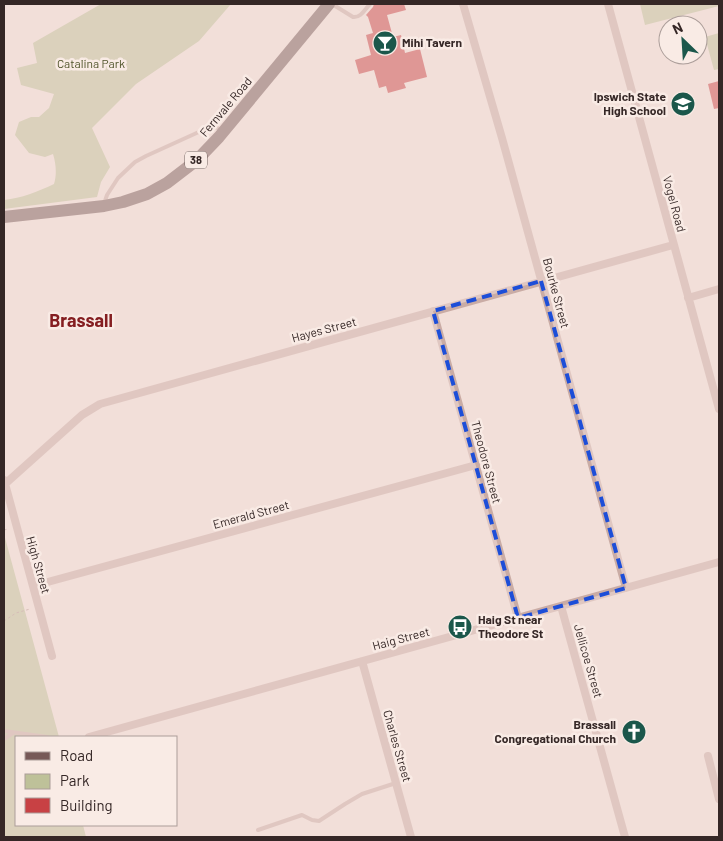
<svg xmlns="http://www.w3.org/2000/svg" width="723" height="841" font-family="Barlow,sans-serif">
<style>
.green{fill:#bec199}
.building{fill:#c84144}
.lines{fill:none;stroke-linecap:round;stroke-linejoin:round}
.path{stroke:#b5958f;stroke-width:1;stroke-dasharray:2.5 2.5;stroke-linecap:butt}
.lane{stroke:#caaca5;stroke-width:4}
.street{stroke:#caaca5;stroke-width:8}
.primary{stroke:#775957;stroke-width:12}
.marked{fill:none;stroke:#1d4ed8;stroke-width:4;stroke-dasharray:10 6;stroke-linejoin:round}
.labels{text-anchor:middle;stroke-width:5;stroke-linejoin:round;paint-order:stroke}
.shield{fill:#f9ebe5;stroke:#70625f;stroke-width:1}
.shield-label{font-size:11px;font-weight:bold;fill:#352726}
.poi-label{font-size:12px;font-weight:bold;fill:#352726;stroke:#f9ebe5;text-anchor:start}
.park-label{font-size:12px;fill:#50542a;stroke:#f9ebe5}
.street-label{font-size:12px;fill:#352726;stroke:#f9ebe5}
.district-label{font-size:18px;font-weight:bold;fill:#851e21;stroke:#f9ebe5}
</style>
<rect width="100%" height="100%" fill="#f2dfd9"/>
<!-- green -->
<path class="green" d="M101,4H231L199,41L136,84L92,128L110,167L101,182L97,197L4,209V200C22,198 37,192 54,184C57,174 56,164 53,154L45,157L29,153L15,135L19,122L31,117H39L49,108L54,94L21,85L17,68L37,63L33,43Z
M640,4H719V6L645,25Z
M719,33V69L714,70L705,37Z
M4,534L59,737H16V825H83L86,837H4Z"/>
<!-- building -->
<path class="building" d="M374,4H404L406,10L387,15L393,37L401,35L405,53L420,49L427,77L404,83L406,88L388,93L386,86L379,88L374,70L359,74L355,60L371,55L366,35L373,33L368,17L366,15L373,7Z
M719,81V108L714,109L708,84Z"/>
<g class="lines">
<!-- path -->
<path class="path" d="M4,530L8,529
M4,621L16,613L30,609"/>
<!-- lane -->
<path class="lane" d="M332,4L353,17C361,18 365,9 370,4
M104,204L107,195L118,178L135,162L146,156L201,131L215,127L222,130
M4,731L47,737
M4,739L13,733
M258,830L302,815L312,820L319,821L345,804L362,794L396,783"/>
<!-- street -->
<path class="street" d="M463,4L502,138L626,588
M608,4L719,409
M688,298L719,289
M433,311L518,618
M4,480L52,656
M5,484L82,415L100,404L673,245
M33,586L476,465
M561,606L625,837
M362,661L411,837
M89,737L719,562
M708,756L719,799"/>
<!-- primary -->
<path class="primary" d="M4,217L104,206L123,202L147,194L167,183L197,160L219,137L329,4"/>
</g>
<!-- marked area -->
<path d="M0 0H723V841H0ZM541,281L626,588L518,618L433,311Z" fill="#f2dfd9" fill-opacity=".55" fill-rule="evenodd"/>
<path class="marked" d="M541,281L626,588L518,618L433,311Z"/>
<!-- icons -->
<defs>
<symbol id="bar-disc" viewBox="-11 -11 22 22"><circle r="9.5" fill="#1b574b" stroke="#f9ebe5"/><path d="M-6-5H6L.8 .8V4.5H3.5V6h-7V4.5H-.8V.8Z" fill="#fff"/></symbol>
<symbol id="school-disc" viewBox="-11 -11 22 22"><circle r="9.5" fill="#1b574b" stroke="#f9ebe5"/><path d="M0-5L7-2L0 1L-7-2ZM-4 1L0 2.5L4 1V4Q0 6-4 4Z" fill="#fff"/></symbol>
<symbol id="bus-disc" viewBox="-11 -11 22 22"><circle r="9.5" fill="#1b574b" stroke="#f9ebe5"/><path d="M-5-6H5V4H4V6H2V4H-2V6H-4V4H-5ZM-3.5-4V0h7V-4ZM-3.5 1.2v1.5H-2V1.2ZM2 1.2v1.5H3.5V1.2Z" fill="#fff"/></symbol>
<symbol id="church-disc" viewBox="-11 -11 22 22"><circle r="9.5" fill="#1b574b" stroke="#f9ebe5"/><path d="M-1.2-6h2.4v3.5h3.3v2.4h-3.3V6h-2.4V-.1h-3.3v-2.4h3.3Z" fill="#fff"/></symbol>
</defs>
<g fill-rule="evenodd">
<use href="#bar-disc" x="371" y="29" width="28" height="28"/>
<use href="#school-disc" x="669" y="90" width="28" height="28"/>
<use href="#bus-disc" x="446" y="613" width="28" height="28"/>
<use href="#church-disc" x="620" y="718" width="28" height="28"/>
</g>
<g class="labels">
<!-- shield labels -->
<rect class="shield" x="185" y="151.5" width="22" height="17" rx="4"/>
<g class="shield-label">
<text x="196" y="164">38</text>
</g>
<!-- poi labels -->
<g class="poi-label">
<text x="402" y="47">Mihi Tavern</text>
<text x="666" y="101" text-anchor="end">Ipswich State<tspan x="666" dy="14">High School</tspan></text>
<text x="478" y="624">Haig St near<tspan x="478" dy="14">Theodore St</tspan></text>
<text x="616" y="729" text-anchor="end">Brassall<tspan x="616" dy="14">Congregational Church</tspan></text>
</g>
<!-- park labels -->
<g class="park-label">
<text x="91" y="68">Catalina Park</text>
</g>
<!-- street labels -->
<g class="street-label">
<text transform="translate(226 107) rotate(-50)" y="4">Fernvale Road</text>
<text transform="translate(674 204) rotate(75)" y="4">Vogel Road</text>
<text transform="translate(556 293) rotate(75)" y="4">Bourke Street</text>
<text transform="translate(324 330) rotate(-15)" y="4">Hayes Street</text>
<text transform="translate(486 462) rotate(75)" y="4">Theodore Street</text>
<text transform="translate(251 515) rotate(-15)" y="4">Emerald Street</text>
<text transform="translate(38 565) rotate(74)" y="4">High Street</text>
<text transform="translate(401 639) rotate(-15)" y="4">Haig Street</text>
<text transform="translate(588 661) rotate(74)" y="4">Jellicoe Street</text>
<text transform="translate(397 746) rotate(74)" y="4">Charles Street</text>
</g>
<!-- district labels -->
<g class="district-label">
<text x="81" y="327">Brassall</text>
</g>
</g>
<!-- border -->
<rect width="723" height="841" fill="none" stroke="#352726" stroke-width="10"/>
<!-- legend -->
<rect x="15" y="736" width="162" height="90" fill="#f9ebe5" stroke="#ab9d99"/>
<rect x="25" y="752" width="25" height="8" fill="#775957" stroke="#ab9d99"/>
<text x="60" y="761" font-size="15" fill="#352726">Road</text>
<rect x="25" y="774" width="25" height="15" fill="#bec199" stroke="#ab9d99"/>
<text x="60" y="786" font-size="15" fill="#352726">Park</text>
<rect x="25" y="798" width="25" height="15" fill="#c84144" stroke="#ab9d99"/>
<text x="60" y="811" font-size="15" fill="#352726">Building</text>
<!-- north arrow -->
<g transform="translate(683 40) rotate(335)"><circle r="24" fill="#f9ebe5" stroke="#ab9d99"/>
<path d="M0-4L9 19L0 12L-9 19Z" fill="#1b574b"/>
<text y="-8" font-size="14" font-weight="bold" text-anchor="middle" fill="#352726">N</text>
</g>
</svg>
